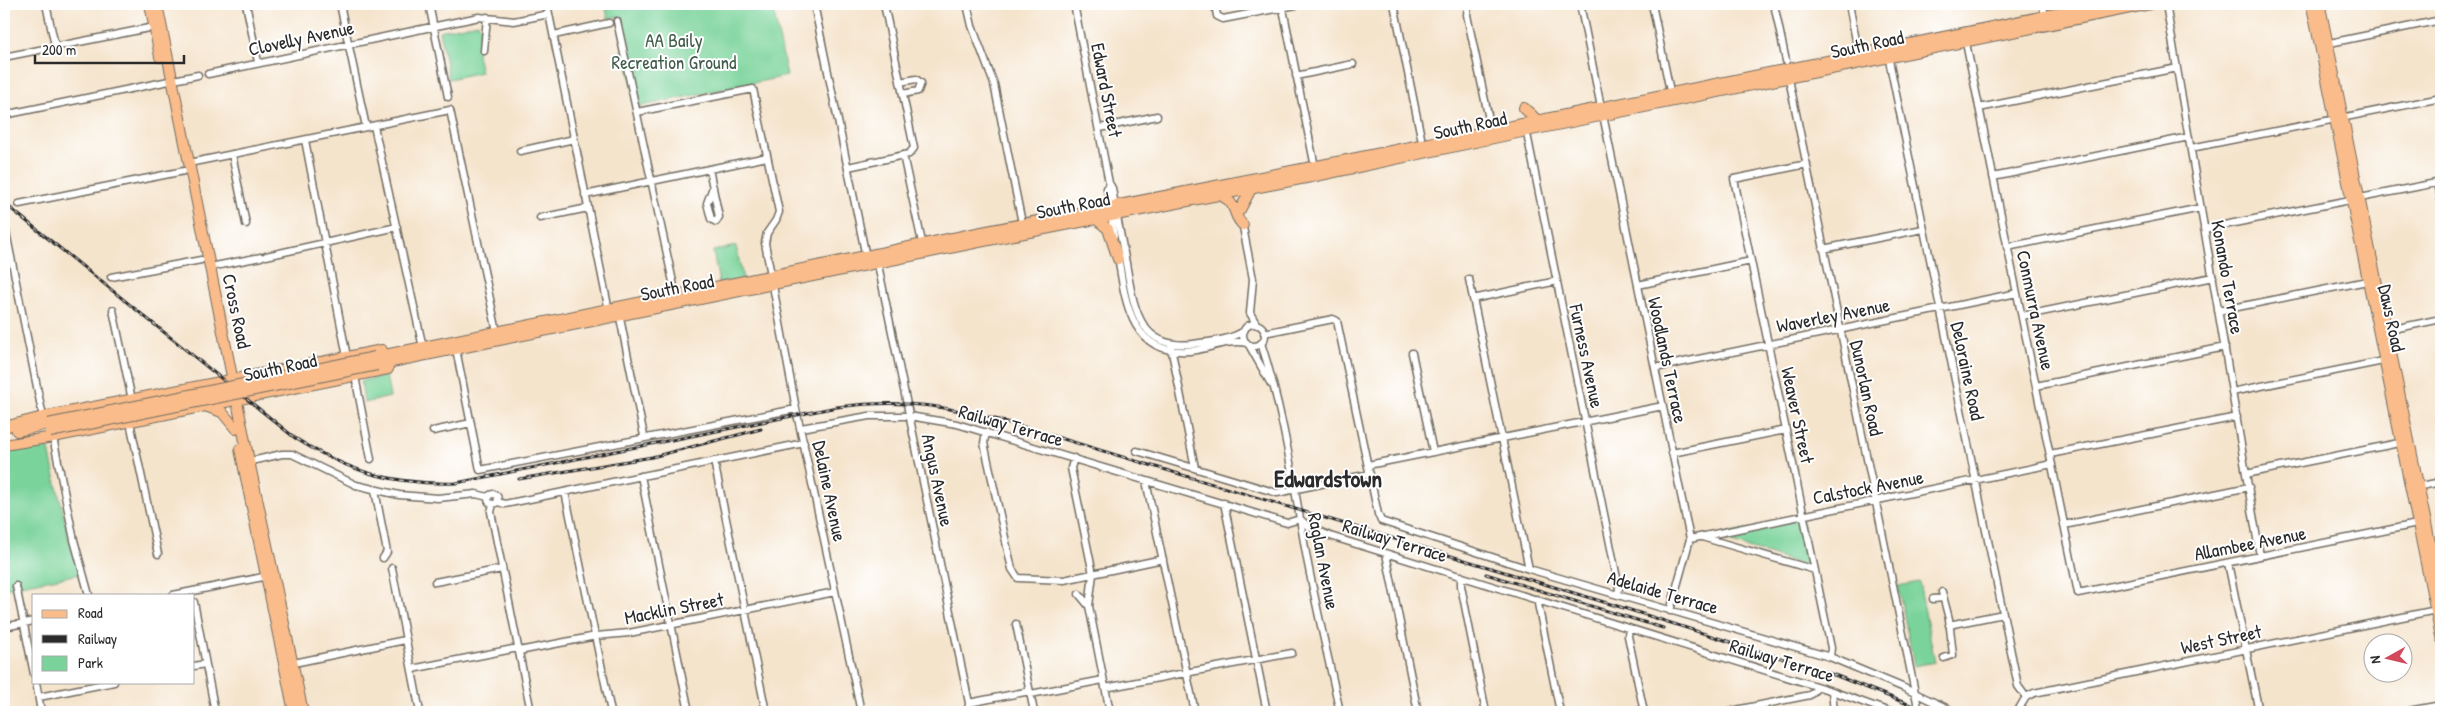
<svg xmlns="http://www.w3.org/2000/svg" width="2445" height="716" font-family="'Patrick Hand',sans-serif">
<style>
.green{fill:#79d39a;stroke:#527f62}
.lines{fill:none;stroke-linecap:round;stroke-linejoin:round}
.minor-casing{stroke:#726c63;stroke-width:9}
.major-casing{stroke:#726c63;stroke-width:11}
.highway-casing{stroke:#726c63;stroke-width:12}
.minor{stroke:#fff;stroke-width:6}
.major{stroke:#f9bc8a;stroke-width:9}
.highway{stroke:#f9bc8a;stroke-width:10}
.rail-casing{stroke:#2b2b2b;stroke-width:3}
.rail{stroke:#fff;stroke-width:1;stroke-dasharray:4;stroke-linecap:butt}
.highway-bridge-casing{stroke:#726c63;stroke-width:12;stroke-linecap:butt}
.highway-bridge{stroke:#f9bc8a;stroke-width:10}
.labels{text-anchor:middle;stroke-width:4;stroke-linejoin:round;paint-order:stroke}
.street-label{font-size:19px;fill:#2b2b2b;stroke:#fff}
.park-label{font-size:19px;fill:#425d4c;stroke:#fff}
.district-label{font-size:24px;font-weight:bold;fill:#2b2b2b;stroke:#fff}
</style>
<rect width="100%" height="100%" fill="#fff"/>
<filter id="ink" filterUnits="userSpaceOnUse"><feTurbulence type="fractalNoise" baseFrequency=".02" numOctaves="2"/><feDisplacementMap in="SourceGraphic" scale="10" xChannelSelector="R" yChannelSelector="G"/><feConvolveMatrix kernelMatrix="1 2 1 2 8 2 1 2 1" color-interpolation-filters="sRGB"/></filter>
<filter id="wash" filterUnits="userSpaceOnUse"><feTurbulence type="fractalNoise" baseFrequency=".0096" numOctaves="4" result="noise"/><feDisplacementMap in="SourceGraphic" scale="20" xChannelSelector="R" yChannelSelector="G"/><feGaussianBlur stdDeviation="1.12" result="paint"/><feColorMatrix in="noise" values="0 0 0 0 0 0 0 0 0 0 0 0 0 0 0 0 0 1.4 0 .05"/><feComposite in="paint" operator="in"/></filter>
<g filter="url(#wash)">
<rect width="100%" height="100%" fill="#f5e4cc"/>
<!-- green -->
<path class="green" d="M605,4H772L787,76L637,107L617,17L608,18Z
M478,23L481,28L477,55L481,72L449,79L439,31Z
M736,246L743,279L719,283L713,251Z
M386,376L390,397L364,403L361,381Z
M46,443L48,445L69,540L80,574L4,588V449Z
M1801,519L1811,567L1712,537Z
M1919,582L1935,662L1914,666L1898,586Z"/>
</g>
<g filter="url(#ink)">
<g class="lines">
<defs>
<path id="minor" d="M46,4L55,46
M246,4L258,62
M340,4L366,127
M429,4L448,97
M547,4L609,311
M814,4L866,257
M967,4L972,26L994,84L1023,228
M1074,4L1109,183L1112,188C1116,213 1121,238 1126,263C1134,309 1139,354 1200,343C1215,341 1232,339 1244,331
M1215,4L1217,16L1223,19L1301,4
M1282,4L1315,167
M1394,4L1423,147
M1468,4L1467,15L1491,129
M1580,4L1601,107
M1652,4L1671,96
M1774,4L1786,61
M1849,4L1859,56
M2043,4L2045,17
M2166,4L2260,556
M617,21L676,296
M554,35L609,23
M1965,38L2078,593L2427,522
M2325,44L2441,20
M484,51L487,17
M1888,55L2018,686L2026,697
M4,57L154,27
M208,74L479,17L514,21L549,14
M1788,74L1919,712
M1296,76L1353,64
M900,82L916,79L921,83L918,91L903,94
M1979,108L2177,68
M637,112L753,89L779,212L776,220L767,233L765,243L796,409L861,712
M4,115L198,75
M1603,115L1690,539L1670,611
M374,126L422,343
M1100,128L1157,116
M1526,129L1619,588L1618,595
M305,140L347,357
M2191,148L2441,98
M520,151L574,139
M232,154L246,224
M903,155L923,247
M189,163L450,110L497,332
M1807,164L1734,179L1831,648L1830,657
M848,167L909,154L914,148L884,4
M709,169L719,217L716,222L711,219L707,203L713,187
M1993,177L2189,137
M2438,182L2441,200
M1109,183L1107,188L1114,236
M585,195L767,157
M19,204L184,171
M540,218L588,208
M4,222L43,417
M1242,222L1253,279L1250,313L1257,325
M2204,229L2441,182
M2007,247L2201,208
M1823,249L1923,229
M1118,255C1125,304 1132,360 1197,350C1213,347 1231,339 1247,343
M266,256L397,227
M877,260L969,703L968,712
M210,267L261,257
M111,277L201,260
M1469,279L1529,569
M1638,285L1751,261
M1473,299L1557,281
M113,310L132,400
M2218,311L2372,280
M619,313L644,436
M2022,316L2213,277
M1243 335a11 11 0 1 1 22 0a11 11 0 1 1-22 0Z
M2384,331L2441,319
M1264,333L1333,319L1337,321L1378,514L1381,521L1529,569L1830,657L1902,687L1955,712
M1261,343C1284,413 1294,487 1307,559C1317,611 1329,661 1340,712
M1249,345L1271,384
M1171,347L1195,468
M456,349L480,470L796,409
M1412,353L1433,452
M1655,368L2017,293
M355,376L371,459
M2036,386L2225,347
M2232,392L2388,360
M130,422L158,554
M801,428L869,416H909L957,424L1287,523L1300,519
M433,431L471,423
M986,432L984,443L1012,569L1018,578L1064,580L1163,559
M53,437L74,540L89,595
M1137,451L1277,493L1370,474
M1672,453L1786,430
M2050,454L2237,417
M1074,458L1071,468L1093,574L1089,606L1110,712
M714,461L766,712
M247,462L282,454H292L356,485L399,495L438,498L476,494L488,497
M1368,465L1663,406
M2246,474L2404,442
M641,476L689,712
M1146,481L1195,712
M2416,487L2441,482
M375,490L387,552L383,558
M565,492L611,712
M488 499a5 5 0 1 1 10 0a5 5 0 1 1-10 0Z
M498,502L505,504L804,443
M1224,503L1267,712
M493,504L491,512L531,712
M1300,519L1309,527L1330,536L1832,691L1890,712
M2064,525L2249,487
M1702,537L1815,570
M1690,539L2052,464
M1386,554L1418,712
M2228,563L2259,712
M392,568L420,712
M1461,576V586L1486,712
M435,582L502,569
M16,586L34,674
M1942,592L1949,619L1953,655L1944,658
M1079,594L1089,606
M173,595L268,576
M1537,599L1560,712
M1933,599L1943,598
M194,602L215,712
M1016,624L1034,712
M1949,625L2003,614
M4,627L34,621
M1629,628L1628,636L1644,712
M519,651L596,636L629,633L835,592
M289,664L405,640
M194,666L205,664
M412,669L518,648
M36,682L41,712
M1105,688L1292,653
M1832,691L1834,712
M1031,694L1103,680
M39,697L114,682
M969,703L1030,691
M1726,712L1810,695L1818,687
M2017,712L2026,697L2034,693L2441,609
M2403,712L2441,705"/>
<path id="major" d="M2311,4L2441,639
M2320,4L2441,594"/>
<path id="highway" d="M150,4L160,57
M157,4L249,461L303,712
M1524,108L1537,120
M1220,195C1239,204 1231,214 1243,225
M1240,210L1251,189
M1096,219L1108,229L1118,259
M375,357L977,233L1342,161L2103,4
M377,365L1024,233L1316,176L1517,133L2150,4
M208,407L222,412L236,429
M4,427L43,417L382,350
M17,431L48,424
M4,445L53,437L388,369
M240,449L294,712"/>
</defs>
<!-- minor casing -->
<use href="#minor" class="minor-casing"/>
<!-- major casing -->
<use href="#major" class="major-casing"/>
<!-- highway casing -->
<use href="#highway" class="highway-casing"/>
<!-- minor -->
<use href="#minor" class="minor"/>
<!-- major -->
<use href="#major" class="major"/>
<!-- highway -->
<use href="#highway" class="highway"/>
<defs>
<path id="rail" d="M4,203L295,438C349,472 393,485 456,483L837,407C903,399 945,405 1010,423L1627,609L1837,676L1928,712
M519,479L652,457L761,429
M1486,574L1663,628"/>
</defs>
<!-- rail casing -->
<use href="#rail" class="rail-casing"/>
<!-- rail -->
<use href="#rail" class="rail"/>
<defs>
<path id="highway-bridge" d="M48,424L375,357
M50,432L377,365"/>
</defs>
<!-- highway-bridge casing -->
<use href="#highway-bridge" class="highway-bridge-casing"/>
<!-- highway-bridge -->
<use href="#highway-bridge" class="highway-bridge"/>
</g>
</g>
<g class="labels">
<!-- street labels -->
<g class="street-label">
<text transform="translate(301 38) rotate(-12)" y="7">Clovelly Avenue</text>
<text transform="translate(1867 44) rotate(-12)" y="7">South Road</text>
<text transform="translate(1107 90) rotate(79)" y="7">Edward Street</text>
<text transform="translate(1470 125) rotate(-12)" y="7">South Road</text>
<text transform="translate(1073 205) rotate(-11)" y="7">South Road</text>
<text transform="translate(2228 277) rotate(80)" y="7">Konando Terrace</text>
<text transform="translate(677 287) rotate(-11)" y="7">South Road</text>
<text transform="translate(2036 310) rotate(78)" y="7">Conmurra Avenue</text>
<text transform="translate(237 311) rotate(78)" y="7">Cross Road</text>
<text transform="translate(1833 315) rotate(-11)" y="7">Waverley Avenue</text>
<text transform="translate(2392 318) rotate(78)" y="7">Daws Road</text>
<text transform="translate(1587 356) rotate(78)" y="7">Furness Avenue</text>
<text transform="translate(1668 360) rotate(78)" y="7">Woodlands Terrace</text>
<text transform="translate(280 367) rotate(-12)" y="7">South Road</text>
<text transform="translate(1968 371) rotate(78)" y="7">Deloraine Road</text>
<text transform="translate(1867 388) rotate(78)" y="7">Dunorlan Road</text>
<text transform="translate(1798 415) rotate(78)" y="7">Weaver Street</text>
<text transform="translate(1011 425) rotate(16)" y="7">Railway Terrace</text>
<text transform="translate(938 480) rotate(78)" y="7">Angus Avenue</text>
<text transform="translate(1868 487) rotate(-11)" y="7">Calstock Avenue</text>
<text transform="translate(830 491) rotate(78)" y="7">Delaine Avenue</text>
<text transform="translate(1395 540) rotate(17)" y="7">Railway Terrace</text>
<text transform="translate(2250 543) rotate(-11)" y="7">Allambee Avenue</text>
<text transform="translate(1324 561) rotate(79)" y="7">Raglan Avenue</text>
<text transform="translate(1663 592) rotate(16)" y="7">Adelaide Terrace</text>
<text transform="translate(674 608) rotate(-11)" y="7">Macklin Street</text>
<text transform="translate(2221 639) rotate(-12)" y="7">West Street</text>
<text transform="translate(1782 660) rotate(17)" y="7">Railway Terrace</text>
</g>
<!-- park labels -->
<g class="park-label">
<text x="674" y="47">AA Baily<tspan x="674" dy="22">Recreation Ground</tspan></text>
</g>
<!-- district labels -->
<g class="district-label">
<text x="1328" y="487">Edwardstown</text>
</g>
</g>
<!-- margin -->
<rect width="2445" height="716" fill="none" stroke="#fff" stroke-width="20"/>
<!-- legend -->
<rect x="32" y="594" width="162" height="90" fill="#ffffff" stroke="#aaaaaa"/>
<rect x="42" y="610" width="25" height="8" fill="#f9bc8a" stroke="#aaaaaa"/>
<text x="78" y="618" font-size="15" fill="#2b2b2b">Road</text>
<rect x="42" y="635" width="25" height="8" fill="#2b2b2b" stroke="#aaaaaa"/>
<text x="78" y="644" font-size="15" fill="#2b2b2b">Railway</text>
<rect x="42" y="656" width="25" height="15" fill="#79d39a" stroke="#aaaaaa"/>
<text x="78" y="668" font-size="15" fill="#2b2b2b">Park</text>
<!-- north arrow -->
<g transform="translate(2388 658) rotate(262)"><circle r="24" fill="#ffffff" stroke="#aaaaaa"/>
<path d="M0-4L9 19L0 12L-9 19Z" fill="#d1495b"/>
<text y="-8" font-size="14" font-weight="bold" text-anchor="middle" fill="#2b2b2b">N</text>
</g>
<!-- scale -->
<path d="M35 55v8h149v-8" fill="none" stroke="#2b2b2b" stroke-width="2.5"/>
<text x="42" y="55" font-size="15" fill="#2b2b2b" stroke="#ffffff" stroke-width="4" paint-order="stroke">200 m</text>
</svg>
